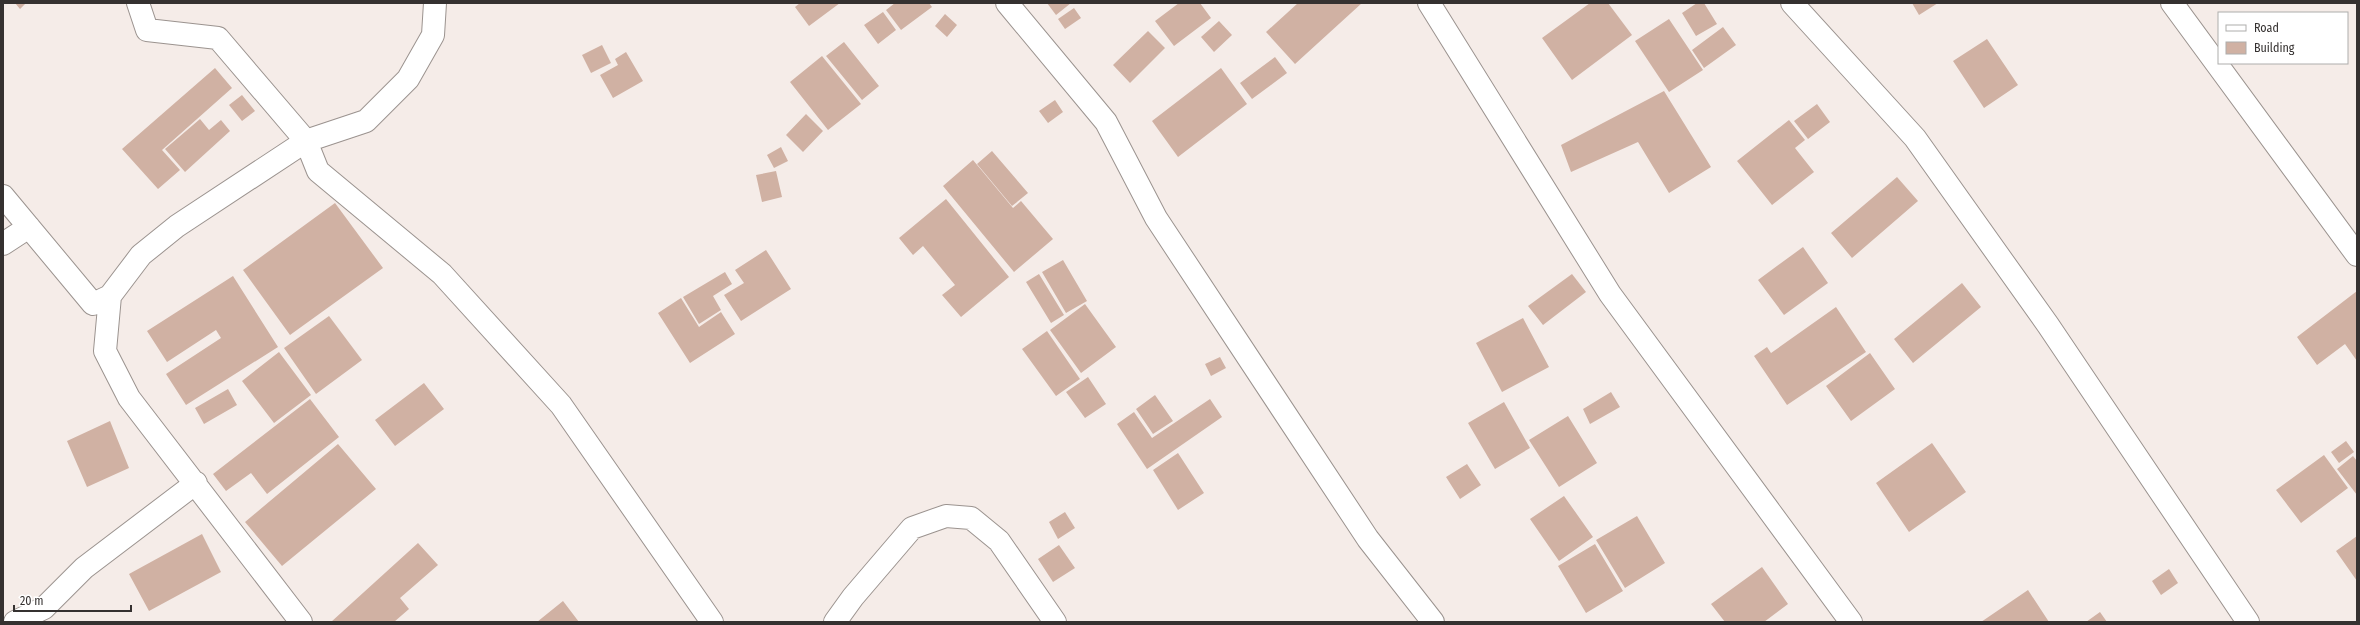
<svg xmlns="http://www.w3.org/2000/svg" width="2360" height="625" font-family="'Fira Sans Condensed',sans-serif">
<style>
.building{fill:#d0b1a3}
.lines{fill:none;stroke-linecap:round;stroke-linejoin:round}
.minor-casing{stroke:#9b938f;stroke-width:24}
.minor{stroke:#fff;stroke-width:22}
</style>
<rect width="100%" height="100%" fill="#f5ece8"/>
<!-- building -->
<path class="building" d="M15,3H26L20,9Z
M800,3H840L809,26L795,7Z
M895,3H929L932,7L901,30L886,10Z
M1047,3H1071L1056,15Z
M1179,3H1200L1211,18L1174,46L1155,21Z
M1298,3H1362L1295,64L1266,32Z
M1590,3H1608L1632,35L1572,80L1542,38Z
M1697,3H1704L1717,24L1696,36L1682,13Z
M1912,3H1938L1919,15Z
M1074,8L1081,18L1065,29L1058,19Z
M883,12L896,30L878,44L864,25Z
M945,14L957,25L947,37L935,26Z
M1669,19L1703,70L1669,92L1635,41Z
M1219,21L1232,35L1214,52L1201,37Z
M1723,27L1736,45L1704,68L1692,50Z
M1148,31L1165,48L1130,83L1113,65Z
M1987,39L2018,85L1984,108L1953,61Z
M844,42L879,86L862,100L826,56Z
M602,45L611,63L591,73L582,55Z
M626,52L643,81L613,98L600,75L618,65L615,59Z
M822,56L861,104L828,130L790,82Z
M1275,57L1287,73L1252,99L1240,83Z
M215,68L232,88L162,150L180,170L158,189L122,149Z
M1221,68L1247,104L1178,157L1152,121Z
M1664,91L1711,167L1669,193L1638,142L1571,172L1561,145Z
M242,95L255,111L242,121L229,105Z
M1055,100L1063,112L1048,123L1039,111Z
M1817,104L1830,122L1808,139L1794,121Z
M806,114L823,131L803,152L786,135Z
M200,119L209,130L221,120L230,131L185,172L165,149Z
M1789,120L1805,140L1795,148L1814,172L1772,205L1737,161Z
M781,147L788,161L774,168L767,155Z
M992,151L1028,193L1012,206L977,164Z
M973,160L1013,208L1021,201L1053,239L1014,272L943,186Z
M776,171L782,197L762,202L756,175Z
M1897,177L1918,201L1852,258L1831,233Z
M946,199L1009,277L961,317L942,295L955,285L923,246L913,255L899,238Z
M335,203L383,268L290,335L243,270Z
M1803,247L1828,283L1784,315L1758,280Z
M766,250L791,289L741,321L724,295L744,283L735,270Z
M1063,260L1087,301L1066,313L1042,272Z
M725,272L732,284L713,296L721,310L699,324L683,297Z
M1039,274L1064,315L1051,323L1026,282Z
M1572,274L1586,292L1543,325L1528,306Z
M233,276L278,347L186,405L166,374L221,338L216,330L167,362L147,331Z
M1962,283L1981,307L1913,363L1894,339Z
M2357,291V361L2345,344L2317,365L2297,337Z
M681,298L699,327L721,312L735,334L690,363L658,313Z
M1085,304L1116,347L1081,373L1050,330Z
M1836,307L1866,352L1787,405L1754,356L1767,347L1771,353Z
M329,316L362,360L316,394L284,348Z
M1523,318L1549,367L1502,392L1476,343Z
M1047,331L1080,379L1056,396L1022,349Z
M279,352L311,395L274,423L242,381Z
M1870,353L1895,389L1851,421L1826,386Z
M1220,357L1226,368L1211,376L1205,364Z
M1088,377L1106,404L1085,418L1066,392Z
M424,383L444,409L395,446L375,420Z
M228,389L237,405L204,424L195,408Z
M1611,392L1620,407L1590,424L1583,409Z
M1155,395L1173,421L1153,434L1136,409Z
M310,399L339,437L267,494L251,473L226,491L213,474Z
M1210,399L1222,417L1147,469L1117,424L1134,412L1152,438Z
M1504,402L1530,448L1495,469L1468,423Z
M1568,416L1597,463L1559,487L1529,440Z
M110,421L129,468L87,487L67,441Z
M2346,441L2354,452L2339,463L2331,452Z
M1932,443L1966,492L1909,532L1876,483Z
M338,444L376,489L282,566L245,522Z
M1178,453L1204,493L1178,510L1153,470Z
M2324,455L2348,488L2301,523L2276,490Z
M2353,456L2357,461V495L2337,469Z
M1467,464L1481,485L1460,499L1446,477Z
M1564,496L1593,537L1559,561L1530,519Z
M1065,512L1075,528L1058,539L1049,522Z
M1637,516L1665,563L1625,588L1596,540Z
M202,534L221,572L149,611L129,574Z
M2357,536V581L2336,551Z
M418,543L438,565L400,598L409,609L394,622H331Z
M1595,544L1623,591L1586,613L1558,566Z
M1059,545L1075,568L1053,582L1038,559Z
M1762,567L1788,604L1764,622H1725L1711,604Z
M2169,569L2178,583L2161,595L2152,581Z
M2028,590L2049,622H1981Z
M563,601L579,622H537Z
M2100,612L2107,622H2086Z"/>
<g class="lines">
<defs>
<path id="minor" d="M138,3L147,30L218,38L306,141L318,171L442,274L561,405L712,622
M1007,3L1106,122L1156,218L1368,539L1433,622
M1429,3L1610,294L1851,622
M1792,3L1915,138L2048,325L2248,622
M2172,3L2357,255
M3,196L93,304L110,296
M3,244L29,227
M15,622L44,608L84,568L196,483
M301,622L129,398L105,351L110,296L141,255L177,226L306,141L366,121L408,79L433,35L435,3
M835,622L853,597L912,528L946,516L971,518L999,541L1055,622"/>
</defs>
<!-- minor casing -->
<use href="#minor" class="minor-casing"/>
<!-- minor -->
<use href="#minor" class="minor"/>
</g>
<!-- border -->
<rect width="2360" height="625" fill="none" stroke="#353130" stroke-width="8"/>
<!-- legend -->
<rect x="2218" y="12" width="130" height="52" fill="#ffffff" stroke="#aeadac"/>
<rect x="2226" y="25" width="20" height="6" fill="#ffffff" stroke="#aeadac"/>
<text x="2254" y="32" font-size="12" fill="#353130">Road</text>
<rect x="2226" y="42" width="20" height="12" fill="#d0b1a3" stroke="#aeadac"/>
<text x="2254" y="52" font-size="12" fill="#353130">Building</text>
<!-- scale -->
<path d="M14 605v6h117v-6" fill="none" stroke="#353130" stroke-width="2"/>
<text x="20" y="605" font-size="12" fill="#353130" stroke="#ffffff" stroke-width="3" paint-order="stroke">20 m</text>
</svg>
